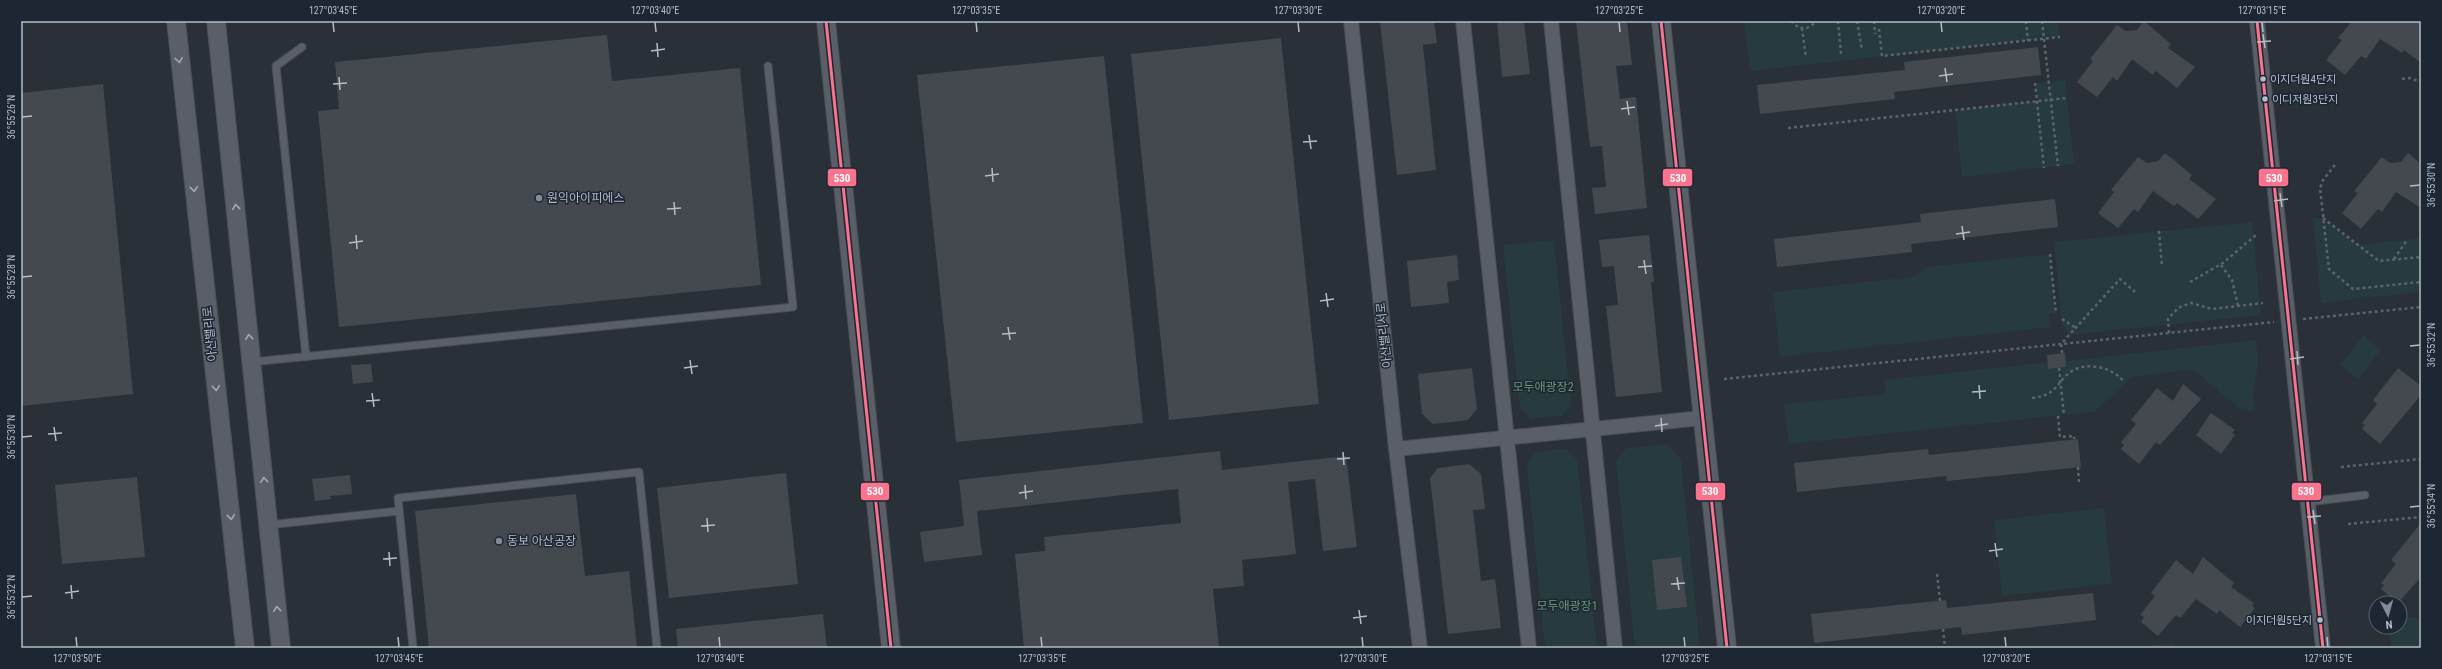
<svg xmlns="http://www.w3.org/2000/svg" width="2442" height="669" font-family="'Roboto Condensed','Noto Sans KR',sans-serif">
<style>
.green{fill:#273a3e}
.building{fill:#444950}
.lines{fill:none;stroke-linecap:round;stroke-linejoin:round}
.service-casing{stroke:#484c53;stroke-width:9}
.minor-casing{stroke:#484c53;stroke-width:16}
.tertiary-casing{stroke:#484c53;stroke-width:20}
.path{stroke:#5d636a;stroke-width:2.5;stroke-dasharray:3 3;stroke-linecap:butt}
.service{stroke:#5a5e66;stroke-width:7}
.minor{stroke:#5a5e66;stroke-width:14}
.tertiary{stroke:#5a5e66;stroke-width:18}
.bus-1-casing{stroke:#1d2633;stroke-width:6}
.bus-1{stroke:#fc738d;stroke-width:3}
.oneway{stroke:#a2a9b5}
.ticks{fill:none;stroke:#b4bcc9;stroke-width:1.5}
.bus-dot{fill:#b4bcc9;stroke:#1d2633;stroke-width:1.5}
.poi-dot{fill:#848b96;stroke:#1d2633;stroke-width:1.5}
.labels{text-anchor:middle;stroke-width:3;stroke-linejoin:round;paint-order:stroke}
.bus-label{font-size:11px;fill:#b4bcc9;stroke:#1d2633;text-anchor:start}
.poi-label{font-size:12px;fill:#b4bcc9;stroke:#1d2633;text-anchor:start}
.street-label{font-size:12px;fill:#b4bcc9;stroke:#1d2633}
.park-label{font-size:12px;fill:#6b9a76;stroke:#1d2633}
.line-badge{stroke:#1d2633;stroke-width:1.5}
.badge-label{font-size:11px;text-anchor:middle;font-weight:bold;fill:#fff}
.neatline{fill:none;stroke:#b4bcc9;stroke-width:1.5}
.ticks-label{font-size:10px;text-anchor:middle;fill:#b4bcc9}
</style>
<rect width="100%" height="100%" fill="#2a3038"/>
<!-- green -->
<path class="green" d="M1744,21H2058L2060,37L1750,71Z
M2065,80L2074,164L1962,177L1955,110L2037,101L2035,83Z
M2313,218H2323L2358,245L2421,238V292L2321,303Z
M2252,222L2261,315L2070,335L2062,326L2054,242Z
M1554,240L1571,405L1562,416L1531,419L1520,408L1503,245Z
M2050,254L2056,313L2049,314L2051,327L1780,357L1773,292L1913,277L1926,267Z
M2363,336L2381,350L2358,379L2340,365Z
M2256,340L2258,362L2253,396L2255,410L2243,411L2197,373L2186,370L2132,377L2094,412L1789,444L1784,404L1885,394L1884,380L2047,362L2048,369L2066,367V361Z
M1667,444L1681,459L1700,648H1635L1616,461L1626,448Z
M1565,449L1577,459L1597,648H1545L1527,465L1534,452Z
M2104,508L2112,584L2002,596L1994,520Z
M2421,617V648H2391L2389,627H2400V619Z
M2174,643L2175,648H2126Z"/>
<!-- building -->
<path class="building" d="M1380,21H1434L1437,43L1423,45L1436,170L1397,175Z
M1497,21H1524L1530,74L1502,77Z
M1576,21H1627L1632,65L1616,66L1620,99L1636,97L1647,208L1595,214L1592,188L1606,187L1602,146L1590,147Z
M2144,21L2171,44L2168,48L2195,67L2177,88L2156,71L2153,75L2132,59L2117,81L2113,77L2097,97L2077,82L2093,61L2090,59L2117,25L2126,31L2137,30Z
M2352,21H2421V63L2404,50L2402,53L2380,39L2366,59L2361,56L2345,75L2326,60L2342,40L2338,38Z
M607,35L612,81L740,68L761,285L339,327L318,111L339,109L335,62Z
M1281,38L1319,404L1169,420L1131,54Z
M2038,47L2041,75L1894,92L1895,99L1760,114L1757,85L1905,70L1904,62Z
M1104,56L1143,423L956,442L917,75Z
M103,84L133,394L21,406V93Z
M2165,153L2192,175L2189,179L2216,199L2198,219L2177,203L2174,206L2153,191L2138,212L2134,209L2118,228L2098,213L2114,192L2111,190L2138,157L2147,163L2158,161Z
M2408,153L2421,164V208L2396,192L2382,212L2378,209L2361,229L2342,213L2358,193L2354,191L2382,157L2390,163L2401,162Z
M2055,199L2058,227L1911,244L1912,252L1777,267L1774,239L1921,222L1920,214Z
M1649,235L1654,282H1651L1662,392L1616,397L1606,306L1618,305L1614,266L1602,267L1599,240Z
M1457,255L1459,280L1447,282L1449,303L1411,307L1407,261Z
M2065,353L2066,367L2048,369L2047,355Z
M371,364L373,382L353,384L351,365Z
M1472,368L1477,409L1468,420L1433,424L1422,414L1418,374Z
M2398,368L2421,386V395L2380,444L2362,429L2365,425L2362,423L2377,404L2373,400Z
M2183,384L2201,399L2160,445L2156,442L2139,464L2121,449L2124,445L2121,442L2136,424L2131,420L2157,388L2173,401Z
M2211,413L2235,430L2232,433L2235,435L2221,454L2196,435Z
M2078,439L2081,467L1947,481L1946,476L1797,492L1794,463L1928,449L1929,455Z
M1220,451L1222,470L1346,456L1357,547L1323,551L1315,479L1288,482L1296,554L1242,560L1244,586L1213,589L1219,648H1024L1015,554L1045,551L1044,537L1181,523L1178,489L977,511L982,555L924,562L920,532L964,526L959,480Z
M1469,464L1481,474L1485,509L1473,510L1481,581L1495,579L1501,628L1448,634L1430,478L1438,468Z
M786,473L798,584L669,598L657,488Z
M350,475L352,494L330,496L331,499L315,501L312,479Z
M137,477L145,557L62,564L55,485Z
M576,494L585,576L629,571L637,648H429L415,511Z
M2421,523V577L2398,603L2381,589L2384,585L2381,583L2396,564L2391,560Z
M1681,557L1687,607L1657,610L1652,560Z
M2203,557L2234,583L2231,587L2254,603L2252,606L2255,608L2240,627L2219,610L2217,614L2196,599L2180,618L2176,615L2158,636L2141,622L2144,617L2140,615L2155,596L2151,593L2176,560L2193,574Z
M2093,593L2096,620L1962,635L1961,627L1814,643L1811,614L1946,600L1947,608Z
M823,614L827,648H678L676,629Z"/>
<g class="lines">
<defs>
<path id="service" d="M302,47L276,66L306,357
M252,362L793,307L768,66
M2308,502L2365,495
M268,525L399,511
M413,648L398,498L639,472L657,648"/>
<path id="minor" d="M1351,21L1396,449L1420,648
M1463,21L1529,648
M1551,21L1615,648
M2257,21L2323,648
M1396,449L1702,418"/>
<path id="tertiary" d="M176,21L245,648
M216,21L281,648
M826,21L891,648
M1661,21L1727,648"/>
</defs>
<!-- service casing -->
<use href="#service" class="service-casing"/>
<!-- minor casing -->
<use href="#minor" class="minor-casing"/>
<!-- tertiary casing -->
<use href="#tertiary" class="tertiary-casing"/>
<!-- path -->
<path class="path" d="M1791,21L1799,28H1807L1818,21
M1838,21L1841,54
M1857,21L1862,50
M1874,21L1875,34
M2026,21L2028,41
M2042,21L2058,166
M1802,28L1806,58
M1879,29L1882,56L2060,37
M2402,79L2409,78L2421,82
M2035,83L2044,168
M1788,128L2067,98
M2335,165L2323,180L2320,188L2329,269L2353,289L2421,282
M2323,218L2379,261L2421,257
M2159,231L2162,266
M2050,254L2056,313
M2394,259L2407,240
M2221,265L2232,280L2238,306
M2190,282L2223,263L2256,235
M2062,319L2076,328
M2303,319L2421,307
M2169,333L2168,319L2178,308L2191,303L2212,309L2263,303
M2062,353L2061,344L2120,279L2135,292
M2059,368L2064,415
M1724,379L2274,322
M2032,398C2059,395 2055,382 2072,371C2088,361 2114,368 2124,382
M2058,416L2060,437L2074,436V439
M2078,467L2079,483
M2341,467L2421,459
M2348,524L2421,517
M1937,574L1940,601
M1943,629L1945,648"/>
<!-- service -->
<use href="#service" class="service"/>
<!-- minor -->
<use href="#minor" class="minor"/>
<!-- tertiary -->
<use href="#tertiary" class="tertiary"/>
<defs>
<path id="bus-1" d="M826,21L891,648
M1661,21L1727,648
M2257,21L2323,648"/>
</defs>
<!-- bus-1 casing -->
<use href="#bus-1" class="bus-1-casing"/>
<!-- bus-1 -->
<use href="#bus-1" class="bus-1"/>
</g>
<!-- one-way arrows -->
<defs><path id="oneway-chevron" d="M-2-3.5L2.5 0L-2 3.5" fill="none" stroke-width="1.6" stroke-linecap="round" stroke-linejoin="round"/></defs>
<g class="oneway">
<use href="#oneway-chevron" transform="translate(179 60) rotate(83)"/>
<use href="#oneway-chevron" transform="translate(194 189) rotate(84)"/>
<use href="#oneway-chevron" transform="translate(236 207) rotate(-96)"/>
<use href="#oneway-chevron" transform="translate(249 337) rotate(-96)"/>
<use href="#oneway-chevron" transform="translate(216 388) rotate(84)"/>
<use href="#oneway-chevron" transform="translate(264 480) rotate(-96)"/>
<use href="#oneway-chevron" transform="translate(231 517) rotate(84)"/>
<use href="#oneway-chevron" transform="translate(277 609) rotate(-96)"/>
</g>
<!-- ticks -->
<path class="ticks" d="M333,22L334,32M655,22L656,32M976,22L977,32M1298,22L1299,32M1619,22L1620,32M1941,22L1942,32M2262,22L2263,32M2263,34L2265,48M2257,42L2271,41M657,43L658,57M651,51L665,49M1945,68L1947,82M1939,76L1953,74M339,77L340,90M333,84L347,83M1627,101L1629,115M1621,109L1635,107M22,117L32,116M1309,135L1311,149M1303,142L1317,141M992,168L993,182M985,176L999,174M2410,186L2420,185M2280,193L2282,207M2274,201L2288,199M674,202L675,215M667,209L681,208M1962,226L1964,240M1956,234L1970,232M356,235L357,249M349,243L363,241M1644,260L1646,274M1638,267L1652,266M22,277L32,276M1326,293L1328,307M1320,301L1334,299M1008,327L1010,340M1002,334L1016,333M2410,346L2420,345M2297,351L2298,365M2290,359L2304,357M690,360L692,374M684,368L698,366M1979,385L1980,399M1972,392L1986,391M372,393L374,407M366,401L380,400M1661,418L1662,432M1655,426L1668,424M54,427L56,441M48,434L62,433M22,437L32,436M1343,452L1344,465M1337,459L1350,458M1025,485L1026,499M1019,493L1033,491M2410,507L2420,506M2313,510L2315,524M2307,517L2321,516M707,518L708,532M701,526L715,525M1995,543L1997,557M1989,551L2003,549M389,552L390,566M383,559L397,558M1677,577L1679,590M1671,584L1685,583M71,585L72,599M65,593L79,591M22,597L32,596M1359,610L1361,624M1353,618L1367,616M76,637L77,647M398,637L399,647M719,637L720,647M1041,637L1042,647M1362,637L1363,647M1684,637L1685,647M2005,637L2006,647M2327,637L2328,647"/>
<!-- markers -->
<g class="bus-dot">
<circle cx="2263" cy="79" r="3.5"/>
<circle cx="2265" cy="99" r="3.5"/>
<circle cx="2320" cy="620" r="3.5"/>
</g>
<g class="poi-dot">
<circle cx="539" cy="198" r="4"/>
<circle cx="499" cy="541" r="4"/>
</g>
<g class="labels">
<!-- bus labels -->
<g class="bus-label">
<text x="2270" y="83">이지더원4단지</text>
<text x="2272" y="103">이디저원3단지</text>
<text x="2312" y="624" text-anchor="end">이지더원5단지</text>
</g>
<!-- poi labels -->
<g class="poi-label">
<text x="547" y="202">원익아이피에스</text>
<text x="507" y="545">동보 아산공장</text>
</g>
<!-- street labels -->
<g class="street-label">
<text transform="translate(210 334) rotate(-96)" y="4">아산밸리로</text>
<text transform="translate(1384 335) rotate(-96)" y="4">아산밸리서로</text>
</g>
<!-- park labels -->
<g class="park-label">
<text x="1543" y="391">모두애광장2</text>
<text x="1567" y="610">모두애광장1</text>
</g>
</g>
<g class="line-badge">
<rect x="827" y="168" width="30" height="19" rx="4" fill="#fc738d"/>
<rect x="1662" y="168" width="31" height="19" rx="4" fill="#fc738d"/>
<rect x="2258" y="168" width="31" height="19" rx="4" fill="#fc738d"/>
<rect x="860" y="482" width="30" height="19" rx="4" fill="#fc738d"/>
<rect x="1695" y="482" width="31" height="19" rx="4" fill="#fc738d"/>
<rect x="2291" y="482" width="31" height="19" rx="4" fill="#fc738d"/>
</g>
<g class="badge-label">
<text x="842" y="182">530</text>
<text x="1678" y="182">530</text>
<text x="2274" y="182">530</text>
<text x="875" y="495">530</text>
<text x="1710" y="495">530</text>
<text x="2306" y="495">530</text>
</g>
<!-- border -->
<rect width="2442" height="669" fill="none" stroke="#1d2633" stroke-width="44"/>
<!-- north arrow -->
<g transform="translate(2388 615) rotate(174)"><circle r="19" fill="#1d2633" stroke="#59626f"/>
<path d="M0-3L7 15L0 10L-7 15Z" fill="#848b96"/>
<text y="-6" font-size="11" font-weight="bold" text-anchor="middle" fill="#b4bcc9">N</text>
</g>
<rect x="22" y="22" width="2398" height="625" class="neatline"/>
<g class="ticks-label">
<text x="333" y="14">127°03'45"E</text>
<text x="655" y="14">127°03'40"E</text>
<text x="976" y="14">127°03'35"E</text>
<text x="1298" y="14">127°03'30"E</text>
<text x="1619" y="14">127°03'25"E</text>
<text x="1941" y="14">127°03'20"E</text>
<text x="2262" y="14">127°03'15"E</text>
<text transform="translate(11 117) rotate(-90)" y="4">36°55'26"N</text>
<text transform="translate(2431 185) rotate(-90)" y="4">36°55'30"N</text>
<text transform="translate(11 277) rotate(-90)" y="4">36°55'28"N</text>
<text transform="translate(2431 345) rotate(-90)" y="4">36°55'32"N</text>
<text transform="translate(11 437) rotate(-90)" y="4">36°55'30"N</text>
<text transform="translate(2431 506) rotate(-90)" y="4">36°55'34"N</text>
<text transform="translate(11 597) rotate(-90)" y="4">36°55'32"N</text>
<text x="77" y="662">127°03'50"E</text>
<text x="399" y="662">127°03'45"E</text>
<text x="720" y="662">127°03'40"E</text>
<text x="1042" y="662">127°03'35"E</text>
<text x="1363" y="662">127°03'30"E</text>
<text x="1685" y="662">127°03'25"E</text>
<text x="2006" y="662">127°03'20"E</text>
<text x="2328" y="662">127°03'15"E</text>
</g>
</svg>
